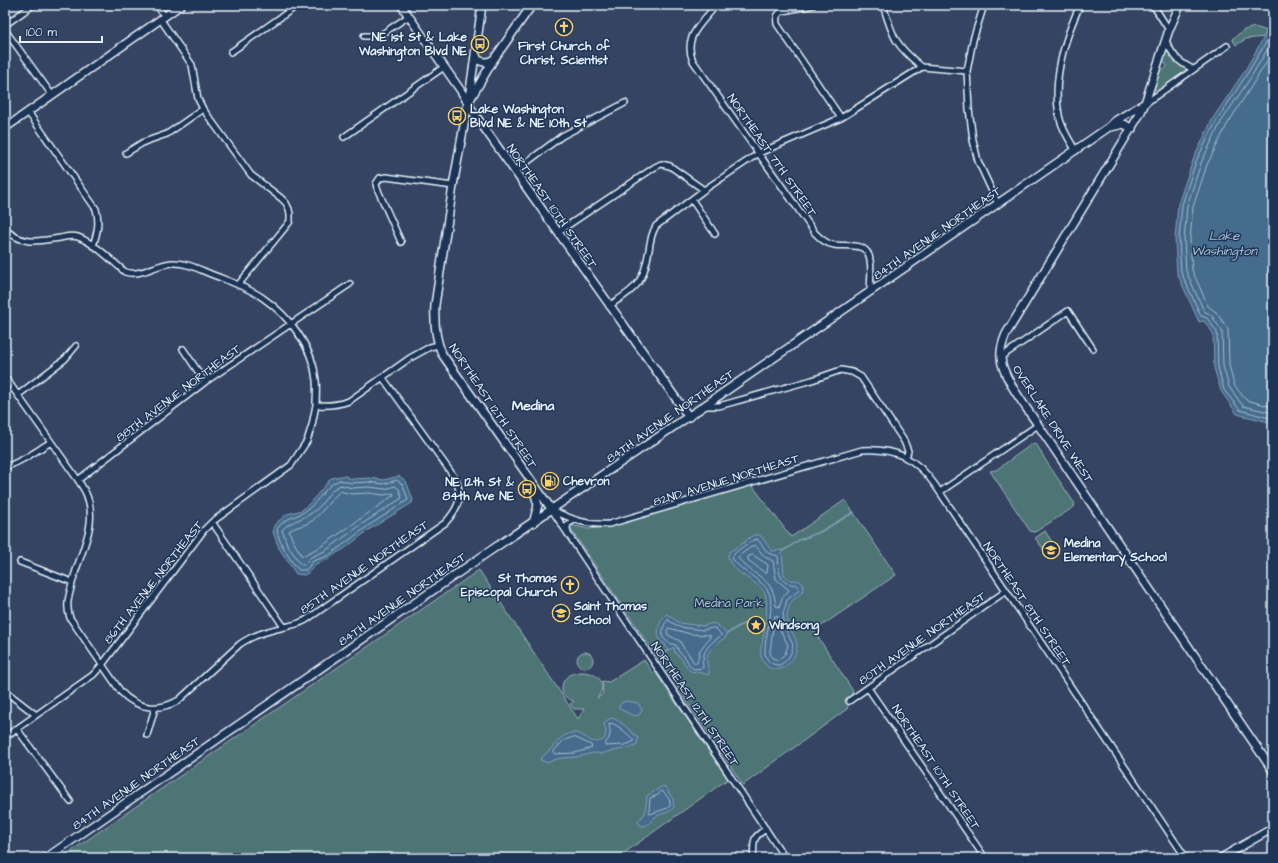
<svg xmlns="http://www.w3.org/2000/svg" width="1278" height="863" font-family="'Architects Daughter',sans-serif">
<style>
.green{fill:#4e7476;stroke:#9bb2b7}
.water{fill:#456c8d;stroke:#86a1b8}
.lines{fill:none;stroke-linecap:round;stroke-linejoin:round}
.shore{stroke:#a7bccd;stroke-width:1}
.stream{stroke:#86a1b8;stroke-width:1.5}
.street-casing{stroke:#e8f1f8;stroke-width:8}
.secondary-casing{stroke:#e8f1f8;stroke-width:10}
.street{stroke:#1d3557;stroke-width:5}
.secondary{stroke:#1d3557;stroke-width:7}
.labels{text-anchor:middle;stroke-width:3;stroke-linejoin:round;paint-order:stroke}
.poi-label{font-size:12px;font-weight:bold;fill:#e8f1f8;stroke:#1d3557;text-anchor:start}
.street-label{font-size:12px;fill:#e8f1f8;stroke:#1d3557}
.park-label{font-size:12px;fill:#b2c5ca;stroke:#1d3557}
.water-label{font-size:13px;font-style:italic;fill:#afc2d3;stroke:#1d3557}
.quarter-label{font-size:14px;font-weight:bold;fill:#e8f1f8;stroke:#1d3557}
</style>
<rect width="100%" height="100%" fill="#344462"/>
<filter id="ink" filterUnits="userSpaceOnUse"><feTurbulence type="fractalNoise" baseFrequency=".025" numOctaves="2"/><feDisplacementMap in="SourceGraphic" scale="8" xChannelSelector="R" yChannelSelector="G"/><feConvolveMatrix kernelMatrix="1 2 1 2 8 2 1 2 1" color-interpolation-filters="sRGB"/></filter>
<g filter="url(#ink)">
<!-- green -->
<path class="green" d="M1255,27L1267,31L1264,37L1246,39L1236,45L1232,39L1244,30Z
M1169,52L1176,62L1186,69L1187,72L1158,91H1156L1154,87L1160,67L1165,69L1167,65L1162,60L1165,53Z
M1032,444L1037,445L1046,461L1075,504L1074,507L1035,532L1030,531L990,471L996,470Z
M752,485L791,537L845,500L896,575L814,631L853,691L847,709L743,785L570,528L571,525L589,529L615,526Z
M1045,531L1056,548L1047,554L1035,538Z
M479,570L578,719L584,709H574L570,704L574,701C568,699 562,696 562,689C561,661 619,670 597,698L603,694L602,681L609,682L644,660L653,673L655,672L728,779L617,858H61Z
M577 660a8 8 0 1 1 16 0a8 8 0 1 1-16 0Z"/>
<!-- water -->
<path class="water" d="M1273,16V423L1237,414L1221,391L1214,368L1213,333L1204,321L1199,322L1177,273L1175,239L1178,204L1193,160L1213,118L1244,72L1264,37Z
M340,476H345L352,479L370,478L384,480L399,476L406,481L413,500L412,503L370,529L344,549L335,554L330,559L316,564L308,573L304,575L296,574L279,548L273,532V528L275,524L287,514L302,510L311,502L331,478Z
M754,535H759L761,536L771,550L773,551L781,550L782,553L784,575C786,577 789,580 792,580C797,581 800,579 803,585C804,595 797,595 792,601C789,605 788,611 787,615C786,629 797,636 797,646C796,664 772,681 762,659C759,652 762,646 763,639C765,629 769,602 765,593C757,580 734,575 728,558L729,552L745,542L749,538Z
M667,614L679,623L703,626L713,623L717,625L727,634L725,638C717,643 705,651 707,662C707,667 710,670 709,674L708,675L702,673L690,671L681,658L675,653L674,647L668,651L665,644L660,641C656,631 659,620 667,614Z
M626,701L638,703L642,710L639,715L634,716L620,709L619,707L621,703Z
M611,718C621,720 631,732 638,738L637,744C625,751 614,749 601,754C592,751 585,756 576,757C565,758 557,757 548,763L540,760C542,756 546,754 549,751C556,744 562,733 574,733C586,733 592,749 605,738L606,731L604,724L606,721Z
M663,786L665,787L673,799L674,807C670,814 663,812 657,816C650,819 650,827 641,826L638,822L645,813L647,796Z"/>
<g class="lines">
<!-- shore -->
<path class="shore" d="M1273,25L1268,39L1247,74L1217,120L1196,161L1182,205L1179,239L1181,272L1201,316L1207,318L1217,332L1218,367L1224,390L1240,410L1273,419
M1273,40L1251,77L1221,122L1201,163L1187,206L1184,240L1186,271L1204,311L1211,315L1222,331L1223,366L1229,387L1243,406L1273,413
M1273,52L1227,125L1207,165L1193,207L1190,240L1192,270L1208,306L1216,312L1228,329L1229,365L1234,385L1246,400L1273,407
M340,480L351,483L369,482L384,484L397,480L403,485L408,500L368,526L328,556L313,561L306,570H299C291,562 277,540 277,529C285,516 298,518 308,509C319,501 326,484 340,480Z
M341,485L352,488L369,487L385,489L395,486L399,489L402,498L365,522L325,551L311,557L303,565H301L287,544L282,530C292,519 305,520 317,509C325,502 330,488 341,485Z
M340,491L351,494L369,493L384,495L393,493L394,495L322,546L302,556L293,541L289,531C296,526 305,526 312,521C323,512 330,500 340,491Z
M757,539L768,553L778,556C779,566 777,581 790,584C795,585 796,583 799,587L798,591L787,600L783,614L785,628L793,645C792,654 787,662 779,665C771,665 767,661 765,654C764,635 774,615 770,596C766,579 739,573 732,557L733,555C738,550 751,540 757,539Z
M755,545L765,557L773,561L776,579L789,590L782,598L779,607L776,606C773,575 755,579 738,558L740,555Z
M753,555L768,565L767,573H765L748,560V557Z
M775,616L778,617L780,630L788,645L785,654L778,660L772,658L770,653Z
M668,620L679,627L703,630L712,628H715L721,634V636C713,641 704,648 703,659C702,662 703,665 703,668L694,669L691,667L684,656L679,652L676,645L669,643L663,638C662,631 663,624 668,620Z
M669,628L690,634L710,635V637L700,650L697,663H694L688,653L684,649L680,641L668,635L667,631Z
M610,723C618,724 627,734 633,739V742L625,745L605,746V743C611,738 611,732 609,725Z
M574,737L591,745L592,748L575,753L554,754V751L563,741Z
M661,791L663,792C667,796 671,800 670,806L668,808L650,814L649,812L650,798L658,795Z"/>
<!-- stream -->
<path class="stream" d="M782,551L788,548L799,540L820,532L854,512
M727,634C738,626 750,618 764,622
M662,654L667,651"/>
<defs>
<path id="street" d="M157,5L165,17
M716,5C703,23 682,36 693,61L815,233C820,238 826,244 834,245C847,247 868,241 870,260C872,270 870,282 870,292
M813,5L783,11C777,14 776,17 777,24L841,118
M883,5C893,38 895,45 922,67
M984,5L973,40L967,71L969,109L973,140L978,161L998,204
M1153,5L1169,30
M161,20L192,65L198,99L203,109L251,175L281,198L286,203L289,209L290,214V221L288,224L238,285
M5,25L33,5
M5,30L52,95
M364,36H379L409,16
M1166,41C1173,56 1178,62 1193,69
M231,52L298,5
M1146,103L1227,46
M28,112L96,209C100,223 97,233 93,246
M344,137L444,67
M1076,151C1069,140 1061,127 1059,115C1052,78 1065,38 1080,5
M126,153L144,142L167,134L203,109
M515,171L562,136L625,103
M692,200L715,234
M5,229C23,246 38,241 60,238C65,237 72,235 78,237C96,244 111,260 125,272C141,277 156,264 172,263C187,262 202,271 216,276C231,282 249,288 263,298C289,316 313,347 316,380C317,388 316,397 316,405
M558,232L655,167L661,164L670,166L704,190
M401,242L377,188L376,184L380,178L386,177L453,186
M609,306C638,286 643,285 649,250C650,242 651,234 656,226L704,190L759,153L841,118L922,67L967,71
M183,349L205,382
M1001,357L1068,311L1093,349
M5,377L78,480C81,485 85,490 87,496C99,527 77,557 71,588C68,599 66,607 70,618L121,692C137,709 159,712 179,700L240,644C253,635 270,630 285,627C292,625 299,624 306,620L445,523C458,509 464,497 455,478L383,378
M18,395L65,359L76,346
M704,406H719L812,380L841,370L852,372L861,377L904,441L908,451L906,458
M5,467C22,462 36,451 51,442
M78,480L205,382L350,284
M940,492L1038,425
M552,510C571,519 588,526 609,524L862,450C896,448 916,458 935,485L1186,858
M552,510L785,858
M212,522L284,627
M568,534L567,528L568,524L574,520
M20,562L72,582
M868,688L985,858
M5,691L36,715
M849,701L1006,591
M17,729L70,801
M147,735L155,708
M5,737L93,675L102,665L204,530L212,522L291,465L307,441L312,425L316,405C328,406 338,405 349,401L410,358L430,347L438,345
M753,858C755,841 750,839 766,829"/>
<path id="secondary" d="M401,5L461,91L475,115L689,417
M532,5L494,59L468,103L453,186L435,305C434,323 435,338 442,354L552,510
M1180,5L1169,30L1145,103L1140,114L1006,334C1003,341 1000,349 1001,358C1002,377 1027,408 1038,425L1273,771
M475,53L478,60C484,63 489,63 494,59
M469,98L482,5
M1111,127L1124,124L1132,129
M5,128L181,5
M533,523L538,505L533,488
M46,858L484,555L704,406L1109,127L1115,121L1145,103
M1221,858L1273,828"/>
</defs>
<!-- street casing -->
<use href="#street" class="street-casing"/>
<!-- secondary casing -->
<use href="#secondary" class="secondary-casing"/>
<!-- street -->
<use href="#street" class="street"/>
<!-- secondary -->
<use href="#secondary" class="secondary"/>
</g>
</g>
<!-- icons -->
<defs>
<symbol id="church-ring" viewBox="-11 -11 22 22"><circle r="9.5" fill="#1d3557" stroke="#ffd166" stroke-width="1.5"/><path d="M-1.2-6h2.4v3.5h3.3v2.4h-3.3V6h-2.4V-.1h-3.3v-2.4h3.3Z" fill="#ffd166"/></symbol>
<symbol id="bus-ring" viewBox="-11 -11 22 22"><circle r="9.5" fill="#1d3557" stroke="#ffd166" stroke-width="1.5"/><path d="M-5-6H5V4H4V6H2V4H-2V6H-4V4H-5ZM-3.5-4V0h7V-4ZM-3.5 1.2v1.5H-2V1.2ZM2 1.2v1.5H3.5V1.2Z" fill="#ffd166"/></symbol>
<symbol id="fuel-ring" viewBox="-11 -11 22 22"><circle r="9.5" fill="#1d3557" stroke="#ffd166" stroke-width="1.5"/><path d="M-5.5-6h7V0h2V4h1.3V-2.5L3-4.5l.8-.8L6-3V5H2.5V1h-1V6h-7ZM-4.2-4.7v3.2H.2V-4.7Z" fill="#ffd166"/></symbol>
<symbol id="school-ring" viewBox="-11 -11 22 22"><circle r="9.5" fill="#1d3557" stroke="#ffd166" stroke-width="1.5"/><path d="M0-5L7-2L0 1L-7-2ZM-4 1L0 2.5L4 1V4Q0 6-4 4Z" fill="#ffd166"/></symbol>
<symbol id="sight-ring" viewBox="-11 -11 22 22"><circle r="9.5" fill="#1d3557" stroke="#ffd166" stroke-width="1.5"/><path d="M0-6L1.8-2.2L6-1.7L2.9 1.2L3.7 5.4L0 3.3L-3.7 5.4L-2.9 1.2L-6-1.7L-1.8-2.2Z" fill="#ffd166"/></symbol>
</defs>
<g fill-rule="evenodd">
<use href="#church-ring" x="554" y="17" width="20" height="20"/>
<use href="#bus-ring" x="470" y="34" width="20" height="20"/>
<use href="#bus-ring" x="447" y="106" width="20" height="20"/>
<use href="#fuel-ring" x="540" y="471" width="20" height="20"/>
<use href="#bus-ring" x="517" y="479" width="20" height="20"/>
<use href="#school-ring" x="1041" y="540" width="20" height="20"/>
<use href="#church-ring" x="560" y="575" width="20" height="20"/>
<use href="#school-ring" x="551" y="603" width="20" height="20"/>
<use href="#sight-ring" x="746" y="615" width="20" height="20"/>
</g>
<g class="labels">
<!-- poi labels -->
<g class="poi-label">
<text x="467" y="41" text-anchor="end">NE 1st St &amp; Lake<tspan x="467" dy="14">Washington Blvd NE</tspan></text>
<text x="564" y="50" text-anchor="middle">First Church of<tspan x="564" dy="14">Christ, Scientist</tspan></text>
<text x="470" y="113">Lake Washington<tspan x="470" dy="14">Blvd NE &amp; NE 10th St</tspan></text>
<text x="563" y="485">Chevron</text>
<text x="514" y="486" text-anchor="end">NE 12th St &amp;<tspan x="514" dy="14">84th Ave NE</tspan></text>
<text x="1064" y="547">Medina<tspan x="1064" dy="14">Elementary School</tspan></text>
<text x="557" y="582" text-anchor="end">St Thomas<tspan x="557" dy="14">Episcopal Church</tspan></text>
<text x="574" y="610">Saint Thomas<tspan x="574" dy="14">School</tspan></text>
<text x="769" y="629">Windsong</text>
</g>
<!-- street labels -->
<g class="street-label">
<text transform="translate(772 155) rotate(55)" y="4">NORTHEAST 7TH STREET</text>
<text transform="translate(552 206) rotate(55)" y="4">NORTHEAST 10TH STREET</text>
<text transform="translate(937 233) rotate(-35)" y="4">84TH AVENUE NORTHEAST</text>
<text transform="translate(178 393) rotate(-37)" y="4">88TH AVENUE NORTHEAST</text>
<text transform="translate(493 406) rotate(56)" y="4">NORTHEAST 12TH STREET</text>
<text transform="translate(670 416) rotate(-35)" y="4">84TH AVENUE NORTHEAST</text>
<text transform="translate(1053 424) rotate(57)" y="4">OVERLAKE DRIVE WEST</text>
<text transform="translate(726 480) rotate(-17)" y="4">82ND AVENUE NORTHEAST</text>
<text transform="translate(364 567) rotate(-35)" y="4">85TH AVENUE NORTHEAST</text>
<text transform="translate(153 582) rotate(-52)" y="4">86TH AVENUE NORTHEAST</text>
<text transform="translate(402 599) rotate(-35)" y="4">84TH AVENUE NORTHEAST</text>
<text transform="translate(1027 604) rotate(56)" y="4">NORTHEAST 8TH STREET</text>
<text transform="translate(922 638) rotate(-35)" y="4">80TH AVENUE NORTHEAST</text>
<text transform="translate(695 704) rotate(56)" y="4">NORTHEAST 12TH STREET</text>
<text transform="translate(936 767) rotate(56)" y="4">NORTHEAST 10TH STREET</text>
<text transform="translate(136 783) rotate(-35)" y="4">84TH AVENUE NORTHEAST</text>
</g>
<!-- park labels -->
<g class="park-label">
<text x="729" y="607">Medina Park</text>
</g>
<!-- water labels -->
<g class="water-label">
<text x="1224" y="240">Lake<tspan x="1224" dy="15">Washington</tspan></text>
</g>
<!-- quarter labels -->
<g class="quarter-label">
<text x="533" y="410">Medina</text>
</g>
</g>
<!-- margin -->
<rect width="1278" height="863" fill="none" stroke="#1d3557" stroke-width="20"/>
<rect x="10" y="10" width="1258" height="843" fill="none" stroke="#e8f1f8" stroke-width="1.5" filter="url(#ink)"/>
<!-- scale -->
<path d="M20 36v6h82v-6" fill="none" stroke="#e8f1f8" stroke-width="2"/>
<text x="26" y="36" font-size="12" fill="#e8f1f8" stroke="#1d3557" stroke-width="3" paint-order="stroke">100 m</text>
</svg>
